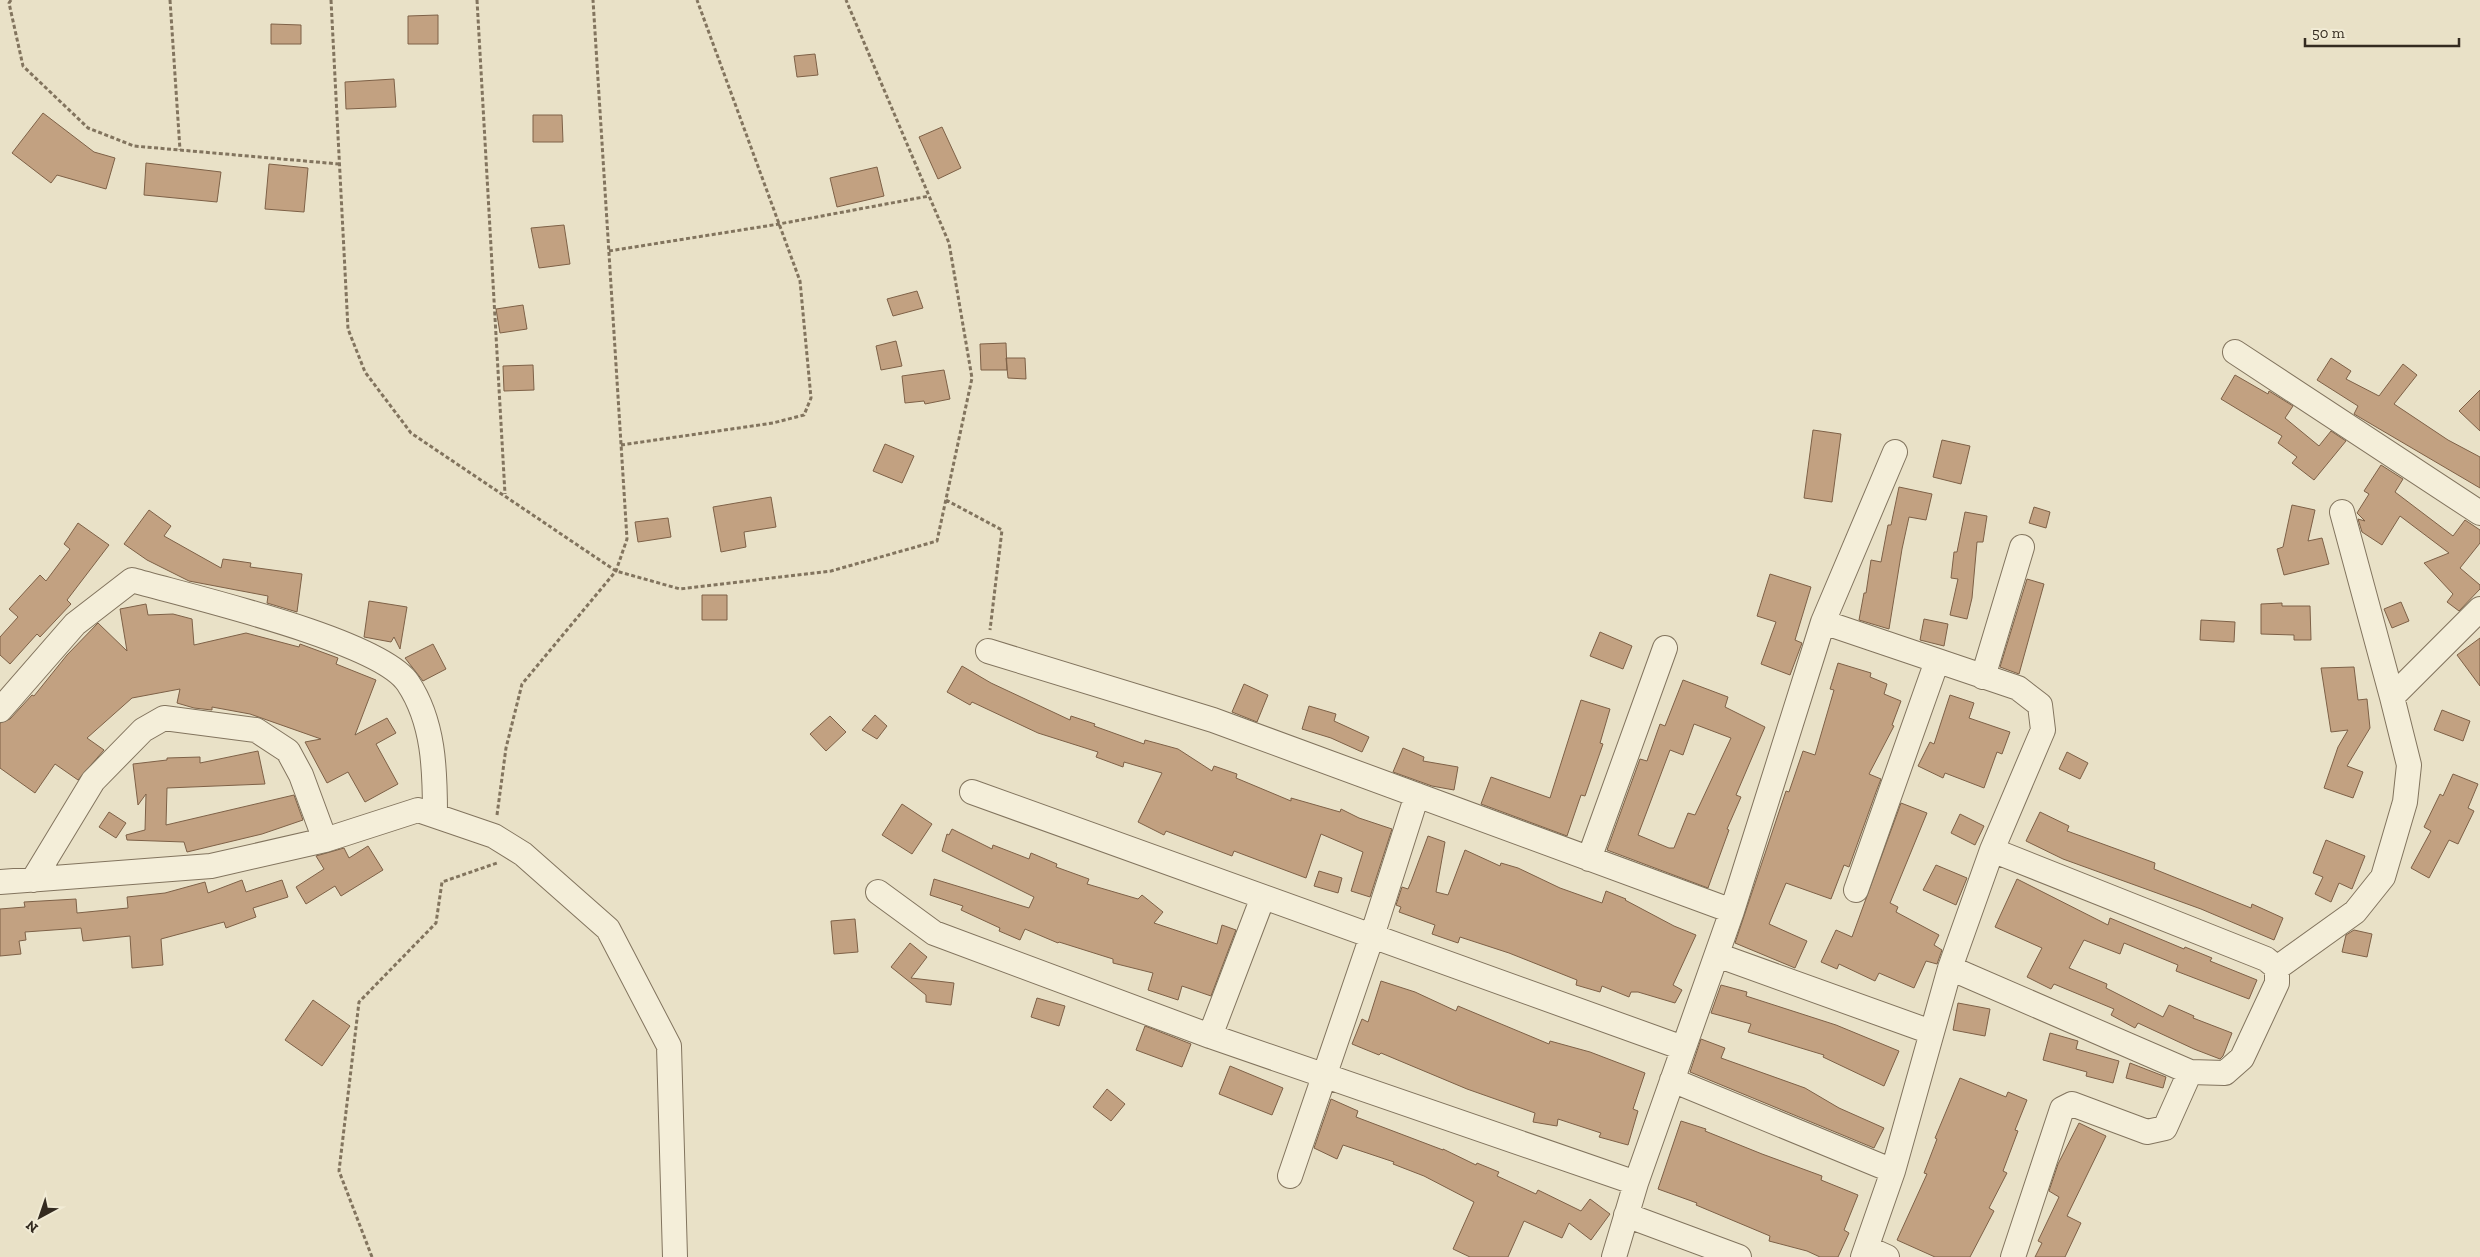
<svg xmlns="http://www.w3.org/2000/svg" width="2480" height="1257" font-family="'Zilla Slab',serif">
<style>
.building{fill:#c2a181;stroke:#7e6147;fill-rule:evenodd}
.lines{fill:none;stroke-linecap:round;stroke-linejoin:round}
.street-casing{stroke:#82745e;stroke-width:26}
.path{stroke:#82745e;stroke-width:3;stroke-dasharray:4 2.5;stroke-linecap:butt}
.street{stroke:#f4eed9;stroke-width:24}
</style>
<rect width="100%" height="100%" fill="#e9e1c7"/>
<!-- building -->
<path class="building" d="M438,15V44H408V16Z
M271,24L301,25V44H271Z
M815,54L818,75L797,77L794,56Z
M394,79L396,107L346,109L345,82Z
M43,113L94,152L115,158L106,189L57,175L51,183L12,153Z
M533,115H562L563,142H533Z
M942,127L961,168L938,179L919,137Z
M146,163L221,172L217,202L144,195Z
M269,164L308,168L304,212L265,209Z
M877,167L884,196L837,207L830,178Z
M564,225L570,264L539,268L531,228Z
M917,291L923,308L893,316L887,299Z
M523,305L527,329L500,333L496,309Z
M896,341L902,366L881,370L876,346Z
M1006,343L1007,370H981L980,344Z
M1006,358H1025L1026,379L1008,378Z
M2331,358L2351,371L2346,379L2379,396L2403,364L2417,375L2394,404L2448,440L2480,457V488L2354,414L2358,406L2317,380Z
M533,365L534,390L504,391L503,366Z
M944,370L950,399L925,404L924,401L905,403L902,376Z
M2235,375L2268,394L2269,391L2293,406L2285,418L2319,446L2331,431L2346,441L2314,480L2292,463L2297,457L2278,443L2282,436L2221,399Z
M2480,390V431L2459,411Z
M1813,430L1841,434L1832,502L1804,498Z
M1942,440L1970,446L1961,484L1933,477Z
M885,444L914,456L902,483L873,471Z
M2381,465L2403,479L2395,492L2453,536L2465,520L2480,530V543L2460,568L2480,585V589L2459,611L2447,602L2453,594L2424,563L2449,553L2400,516L2382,545L2362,532L2358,519L2365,521L2357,513L2369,494L2364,491Z
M1899,487L1932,494L1926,520L1909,517L1902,549L1889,629L1859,620L1864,593H1866L1871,560L1881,562L1888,525H1891Z
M771,497L776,527L744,532L746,547L721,552L713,507Z
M2292,505L2315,510L2308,541L2322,538L2329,564L2284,575L2277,549L2283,547Z
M2034,507L2050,512L2046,528L2029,523Z
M149,510L171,526L164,536L221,568L223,559L251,563L250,567L302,574L297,612L267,603L268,596L189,581L147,560L124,544Z
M1965,512L1987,516L1983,542H1977L1972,598L1967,619L1950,615L1958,579L1951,578L1954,552H1957Z
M668,518L671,537L638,542L635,522Z
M78,523L109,545L67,600L71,604L40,637L37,634L10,664L0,655V637L18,617L9,609L40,575L46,581L70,549L64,544Z
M1770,574L1811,587L1795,640L1802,643L1790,675L1761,664L1776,622L1757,616Z
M2027,579L2044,584L2019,674L2000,667Z
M702,595H727V620H702Z
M369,601L407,607L400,649L394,637L391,642L364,637Z
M2401,602L2409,621L2392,628L2384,609Z
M2282,603V606H2310L2311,640H2294V635L2261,634V604Z
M146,604L148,615L173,614L192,619L194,645L246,633L299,647L300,644L338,658L336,664L376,680L355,735L387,718L396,733L376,744L398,784L365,802L348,772L327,783L305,742L321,739L250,714L212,707V710L194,708L177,703L180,689L132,698L87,738L104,750L78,780L55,764L35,793L0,768V723L10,719L32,695L34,696L67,655L98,623L127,651L120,609Z
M1924,619L1948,624L1944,646L1920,640Z
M2201,620L2235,622L2234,642L2200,640Z
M1600,632L1632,646L1623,669L1590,656Z
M2480,638V686L2457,655Z
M433,644L446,669L423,681L405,658Z
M1838,663L1871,673L1870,677L1887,684L1884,694L1901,701L1892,725L1894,726L1869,774L1881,779L1876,792L1849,867L1844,865L1831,899L1786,883L1769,924L1807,941L1795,968L1735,943L1786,791L1789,792L1803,751L1815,755L1834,690L1830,689Z
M962,666L991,683L1070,720L1071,716L1095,724L1094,726L1144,744L1145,740L1178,749L1212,771L1214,766L1237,774L1236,778L1291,801V798L1340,812L1341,809L1359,818L1392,829L1370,897L1351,891L1363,852L1321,834L1306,878L1234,851L1232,856L1166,831L1164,835L1138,822L1162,773L1124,762L1123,767L1096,757L1098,752L1038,733L972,702L970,705L947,692Z
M2354,667L2358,700L2367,699L2370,728L2347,766L2363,772L2353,798L2324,788L2338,747L2348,730L2331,732L2321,668Z
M1683,680L1728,697L1725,707L1765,727L1736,795L1741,797L1727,829L1729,830L1708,888L1607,850L1640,759L1647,761L1660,724L1665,726ZM1694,724L1731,738L1695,815L1688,813L1674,848H1669L1638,835L1670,750L1683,755Z
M1244,684L1268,695L1257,722L1232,712Z
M1950,695L1974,703L1969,718L2010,732L2002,754L1997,752L1984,788L1945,773L1943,778L1918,766L1930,742L1934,744Z
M1581,700L1610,709L1600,743L1603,744L1585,796L1581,795L1567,836L1481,804L1491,777L1550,798Z
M1309,706L1336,714L1334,721L1369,737L1362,752L1331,738L1302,729Z
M2442,710L2470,721L2463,741L2434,730Z
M875,715L887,726L877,739L862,730Z
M830,716L846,732L826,751L810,734Z
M1403,748L1424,757L1423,761L1458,767L1454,790L1432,786L1393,772Z
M258,751L265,784L167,788L166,825L294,795L303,820L262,834L187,852L184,842L127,840L126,835L145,830L146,794L138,805L133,764L167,760V758L200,757V763Z
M2067,752L2088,763L2080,779L2059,769Z
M2453,774L2478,784L2468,808L2474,811L2458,844L2449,840L2429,878L2411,868L2431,831L2424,827L2440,794L2443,796Z
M1901,803L1927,813L1890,903L1898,907L1896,912L1939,935L1934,945L1942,950L1937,964L1926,961L1914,988L1879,973L1875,981L1839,964L1837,969L1821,962L1836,930L1852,937Z
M902,804L932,824L912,854L882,835Z
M109,812L126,823L116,838L99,827Z
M2040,812L2069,826L2067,831L2155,863L2154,869L2251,908L2252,904L2283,918L2274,940L2201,909L2063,859L2026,841Z
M1960,814L1984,826L1975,845L1951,833Z
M952,829L992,849L993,845L1029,859L1031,853L1057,864L1056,867L1089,879L1087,884L1138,899L1142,895L1163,912L1154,923L1217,944L1222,925L1236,930L1211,996L1182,986L1178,1000L1148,990L1153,973L1113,963V959L1059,942L1058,943L1025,929L1020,940L999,931L1000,928L961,910L963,906L930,895L934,879L1029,908L1034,897L942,851L947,834L949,835Z
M1428,836L1445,842L1436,892L1448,895L1465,850L1500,866L1501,863L1518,868L1560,888L1602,903L1606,891L1626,899L1625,900L1674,926L1696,935L1673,985L1682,990L1675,1003L1638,992H1631L1629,997L1602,986L1600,992L1576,985L1577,980L1509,953L1460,937L1458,943L1432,934L1435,925L1399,912L1401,907L1396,905L1402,887L1408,889L1411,882Z
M2326,840L2365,856L2352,889L2339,883L2331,902L2315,894L2323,877L2313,873Z
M368,846L383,870L341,896L335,886L306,904L296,887L324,869L316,856L344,848L349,858Z
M1936,865L1967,878L1956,905L1923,890Z
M1319,871L1342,878L1338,893L1314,886Z
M2017,879L2108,925L2110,918L2184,949L2185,947L2212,958L2210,961L2257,980L2249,999L2176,971L2178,965L2124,943L2120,954L2084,940L2069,968L2107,984L2106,988L2163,1017L2169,1005L2194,1016L2193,1018L2232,1033L2223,1056L2220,1059L2194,1049L2138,1023L2135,1028L2111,1015L2114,1009L2054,984L2051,989L2027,977L2042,948L1995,927Z
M242,880L246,892L282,880L288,897L253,908L256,917L226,928L224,922L161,939L163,965L132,968L130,936L83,941L81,928L25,932L26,940L19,941L21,954L0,956V909L25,907L24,902L76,899L77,913L128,908L127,897L165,893L205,882L208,893Z
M855,919L858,952L834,954L831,921Z
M2354,930L2372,934L2367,957L2342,952L2346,935Z
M910,943L927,957L911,978L954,983L951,1005L926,1002V995L891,967Z
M1381,981L1415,992L1456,1011L1458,1006L1549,1044L1550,1041L1590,1052L1645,1073L1633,1109L1638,1111L1628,1145L1599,1137L1601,1133L1558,1119L1557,1126L1533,1122L1535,1113L1467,1089L1381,1053L1379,1055L1352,1044L1362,1019L1368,1022Z
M1721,985L1747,992L1746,996L1836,1025L1899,1051L1884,1086L1823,1057L1824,1055L1748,1032L1751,1024L1711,1013Z
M1037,998L1065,1006L1059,1026L1031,1017Z
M313,1000L350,1026L322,1066L285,1040Z
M1958,1003L1990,1009L1985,1036L1953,1030Z
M1145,1026L1191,1044L1182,1067L1136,1050Z
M2050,1033L2078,1041L2076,1049L2119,1061L2113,1083L2086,1076L2087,1072L2043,1060Z
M1701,1039L1725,1048L1721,1058L1805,1088L1839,1108L1884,1128L1874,1148L1690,1072Z
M2130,1063L2166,1077L2163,1088L2126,1078Z
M1230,1066L1283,1088L1272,1115L1219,1094Z
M1960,1078L2006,1097L2008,1092L2027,1100L2015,1130L2018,1131L2003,1171L2007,1173L1989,1208L1994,1211L1970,1257H1935L1897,1240L1927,1174L1924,1173L1937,1139L1935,1138Z
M1107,1089L1125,1104L1111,1121L1093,1107Z
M1331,1099L1358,1111L1356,1117L1443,1150V1149L1476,1165L1477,1163L1499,1172L1497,1176L1536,1194L1538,1190L1581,1211L1590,1199L1610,1214L1591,1240L1569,1223L1562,1238L1524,1221L1508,1257H1470L1453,1249L1474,1202L1424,1176L1393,1164L1394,1162L1343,1145L1337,1159L1314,1148Z
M1681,1121L1706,1129L1705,1131L1762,1154L1822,1176L1821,1180L1858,1195L1844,1230L1849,1233L1838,1257H1820L1807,1251L1769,1241L1770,1236L1696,1205L1697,1203L1658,1189Z
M2079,1123L2106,1136L2067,1216L2081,1223L2065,1257H2035L2042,1243L2038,1241L2059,1197L2049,1191L2058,1164Z"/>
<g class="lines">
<defs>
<path id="street" d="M2235,352L2480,513
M2342,512L2392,697
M1823,622L2018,688L2040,705L2043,730L1992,850L1950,968L1893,1171L1863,1257
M988,651L1213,720L1732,911
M1983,677L2022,547
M0,710L75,624L132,580C187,596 380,640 408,683C434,722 435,770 435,815
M972,792L1683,1048
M1589,859L1665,648
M33,880L93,781L143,730L164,718L256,730L288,751L301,775L325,840
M0,882L211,866L325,840L418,810L494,836L523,854L608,929L669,1046L675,1257
M1856,890L1937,661
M878,892L934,933L1210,1036L1636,1183
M1717,955L1931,1032
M1950,968L2190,1072L2225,1073L2242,1058L2277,983V968L2266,959L1992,850
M2277,968L2355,912L2383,877L2405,802L2409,765L2392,697L2480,609
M1210,1036L1263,897
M1672,1080L1893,1171
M1290,1176L1372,936L1417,795
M1626,1215L1739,1257
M1867,1248L1887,1257
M1614,1257L1636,1183L1732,911L1823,622L1895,452
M2013,1257L2062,1109L2072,1104L2147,1132L2165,1128L2190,1072"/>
</defs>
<!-- street casing -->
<use href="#street" class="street-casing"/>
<!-- path -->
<path class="path" d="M11,0L9,3L23,66L88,128L134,146L339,164
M170,0L180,150
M331,0L348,329L365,372L411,433L616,571L680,589L831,571L937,541L972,378L949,243L846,0
M477,0L505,494
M609,251L779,224L929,196
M621,445L773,423L804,415L811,398L800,281L697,0
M946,500L1002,530L990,630
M497,815L506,748L522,684L616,571L627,539L593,0
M372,1257L339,1171L359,1002L436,923L442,882L497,863"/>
<!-- street -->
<use href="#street" class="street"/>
</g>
<!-- north arrow -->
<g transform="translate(40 1217) rotate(220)" stroke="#f1ebd5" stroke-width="4" paint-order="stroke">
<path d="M0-4L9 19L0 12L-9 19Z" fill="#342b20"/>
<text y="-8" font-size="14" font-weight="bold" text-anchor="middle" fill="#342b20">N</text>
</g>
<!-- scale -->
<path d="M2305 38v8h154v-8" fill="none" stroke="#342b20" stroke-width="2.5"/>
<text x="2312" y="38" font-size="15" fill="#342b20" stroke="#f1ebd5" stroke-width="4" paint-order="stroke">50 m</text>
</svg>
